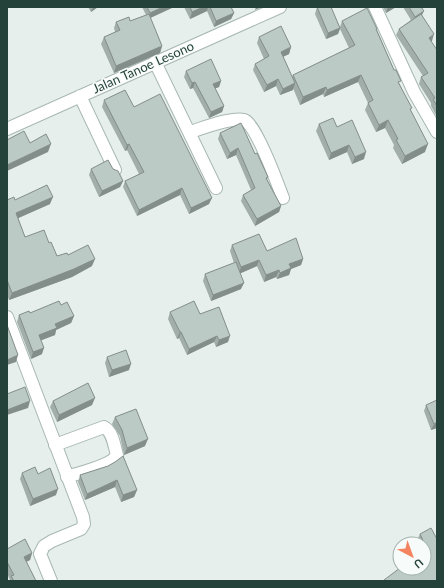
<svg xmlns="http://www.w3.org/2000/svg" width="444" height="588" font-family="Lato,sans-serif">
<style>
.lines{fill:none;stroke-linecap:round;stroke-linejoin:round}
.street-casing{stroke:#a8b8b2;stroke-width:14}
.street{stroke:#fff;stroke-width:12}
.wall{fill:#a1aea9}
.shaded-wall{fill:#838d89}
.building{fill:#bbcac4;stroke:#838d89}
.labels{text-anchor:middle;stroke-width:3;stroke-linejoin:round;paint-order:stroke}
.street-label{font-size:13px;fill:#24423a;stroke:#f7fbf9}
</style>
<rect width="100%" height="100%" fill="#e6efeb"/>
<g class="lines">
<defs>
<path id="street" d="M375,7L414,92L437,132
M155,62L216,188
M80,96L115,170
M7,129L280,7
M190,132C203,128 231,117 244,120C255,122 278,185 283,198
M7,317L83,517L84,524L81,529L52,541L44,546L40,554L51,581
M55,445L104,427C113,432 114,445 117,455C112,466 78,473 67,477"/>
</defs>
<!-- street casing -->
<use href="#street" class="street-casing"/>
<!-- street -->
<use href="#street" class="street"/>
</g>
<!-- wall -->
<path class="wall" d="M88,7H98L91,12Z
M142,7H174L150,18L162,46L160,53L114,73L101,44L104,37L115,32L114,28L116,22L130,21L146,15Z
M184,7H231L234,13L231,19L214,27L207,11L190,19Z
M317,7L340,27L342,21L377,30L411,111L425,152L402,164L393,148L394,145L385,128L376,132L365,110L368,103L358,82L324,97L323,94L300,105L293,88V90L280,95L276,86L264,92L253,70L255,64L264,59L257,43L259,37L291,47L289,54L283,57L292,77L293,75L349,48L340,29L338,34L326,39L315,14Z
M383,7H396L386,13Z
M403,7H425L422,9V15L432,41H431L437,50V117L431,106V103L419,84L421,77L423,76L396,35L399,29L411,20Z
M186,71L221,81L219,87L215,88L224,106L222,112L209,118L193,88L190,89L184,77Z
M104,100L134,107L209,204L189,214L180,195L137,216L123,187L125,181L139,174L127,150L125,151L102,107Z
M319,124L337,127L364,159L352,164L347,152L329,160L316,131Z
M220,133L255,154L268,177L267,180L281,206L279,212L255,226L241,201L243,195L251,190L236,155L227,159L218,139Z
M91,169H113L123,181L120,187L99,197L89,175Z
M7,200H15L50,204L18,218L25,237L49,243L57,256L68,255L92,266L72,277L9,300L7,295Z
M232,245L267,251L303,259L301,265L291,269L289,275L277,279L276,277L264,282L257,266L240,273L241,289L211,301L203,281L205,274L234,263L230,251Z
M61,305L74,316L71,323L56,330L55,335L41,340L42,354L31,359L17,322L19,315L30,313Z
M170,312L200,314L228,342L216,347L214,342L187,355L179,338L177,339L168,319Z
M107,357L129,370L109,377L105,363Z
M53,401L92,405L57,422L50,407Z
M426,405L437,428L431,430L424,411Z
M115,417L145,446L124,455L120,436L112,424Z
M108,466L137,490L134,497L121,502L115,487L85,500L78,482L80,475Z
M22,473L38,474L56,495L30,506L20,479Z
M420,534L437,539V581H383L384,580L424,568V544H419L417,540Z
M7,549L32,553L30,560L26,562L36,581H10V580L7,573Z"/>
<!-- shaded-wall -->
<path class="shaded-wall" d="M93,7H98L91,12Z
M163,7H174L148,19L150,13Z
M203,7H208L207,11L190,19L192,12Z
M256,7H262L255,10Z
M388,7H396L386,13Z
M424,11L421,17L413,23L415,17Z
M234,13L231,19L214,27L216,21Z
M340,28L338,34L326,39L328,33Z
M434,34L432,41L426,44L429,38Z
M162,46L160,53L114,73L116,66Z
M291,47L289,54L278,59L281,52Z
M361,75L358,82L324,97L327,90Z
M278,79L276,86L264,92L267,85Z
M221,81L219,87L211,90L213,84Z
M195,82L193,88L190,89L192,83Z
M295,83L293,90L280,95L283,89Z
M326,87L323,94L300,105L303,97Z
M224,106L222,112L209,118L211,112Z
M388,120L385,128L376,132L379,125Z
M51,144L48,152L7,171V165Z
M129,144L127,150L125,151L127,145Z
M428,144L425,152L402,164L405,156Z
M349,145L347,152L329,160L331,153Z
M238,148L236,155L227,159L230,153Z
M366,152L364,159L352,164L355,157Z
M123,181L120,187L99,197L102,191Z
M182,188L180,195L137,216L139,210Z
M53,197L50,204L14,220L16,213Z
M212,198L209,204L189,214L191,208Z
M281,206L279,212L255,226L257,219Z
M95,259L92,266L72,277L9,300L12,293Z
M303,259L301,265L291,269L289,275L277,279L280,273L289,264Z
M259,260L257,266L239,274L241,267Z
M279,270L276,277L264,282L266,275Z
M244,283L241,289L211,301L213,295Z
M74,316L71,323L56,330L55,335L37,342L39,335L55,324Z
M180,332H181L179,338L177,339Z
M217,336L214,342L187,355L189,349Z
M230,336L228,342L216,347L219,340Z
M44,348L42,354L31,359L33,352Z
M18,355L16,362L7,365V360Z
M131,364L129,370L109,377L112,370Z
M95,398L92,405L57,422L59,415Z
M30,401L28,408L7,415V410Z
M437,422V428L431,430L434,424Z
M148,439L145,446L124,455L127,448Z
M117,480L115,487L85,500L87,494Z
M58,489L56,495L30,506L33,499Z
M137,490L134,497L121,502L123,495Z
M32,553L30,560L22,564L24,557Z"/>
<!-- building -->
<path class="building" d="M147,7H163L150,13Z
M190,7H203L192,12Z
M210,7H231L234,13L216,21Z
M317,7H331L340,28L328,33Z
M409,7H421L424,11L415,17Z
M367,8L377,29H376L394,70H396L401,81L398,82L412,108L410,109L428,144L405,156L396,140L398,139L388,120L379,125L368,103L373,100L361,75L327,90L326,87L303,97L293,75L355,45L342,21Z
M149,14L162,46L116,66L104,37L120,30L116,22L129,17L130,21Z
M421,14L434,34L429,38L437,50V106L433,99L435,98L421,77L428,73L399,29Z
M281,26L291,47L281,52L295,83L283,89L278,79L267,85L255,64L269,56L259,37Z
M211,59L221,81L213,84L224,106L211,112L195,82L192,83L186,71Z
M125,90L134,107L160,94L212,198L191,208L182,188L139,210L125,181L144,172L129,144L127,145L104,100Z
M333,118L337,127L352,120L366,152L355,157L349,145L331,153L319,124Z
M241,123L255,154L257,153L268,177L266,178L281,206L257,219L243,195L255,188L238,148L230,153L220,133Z
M24,131L30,143L46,134L51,144L7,165V140Z
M108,160L113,169L118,171L123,181L102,191L91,169Z
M47,185L53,197L16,213L25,237L44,230L49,243L51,242L57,256L67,253L68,255L88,245L95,259L74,269L12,293L7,280V200L14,197L15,200Z
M259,234L267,251L296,238L303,259L289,264L291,268L280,273L279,270L266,275L259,260L241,267L232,245Z
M236,262L244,283L213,295L205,274Z
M59,301L61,305L67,302L74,316L55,324L57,328L39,335L44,348L33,352L19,315L29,311L30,313Z
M194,301L200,314L219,307L230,336L219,340L217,336L189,349L181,332H180L170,312Z
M7,325L18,355L7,360Z
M126,350L131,364L112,370L107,357Z
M88,383L95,398L59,415L53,401Z
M25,387L30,401L7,410V394Z
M437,400V422L434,424L426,405Z
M136,409L148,439L127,448L122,430L115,417Z
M123,456L137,490L123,495L117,480L87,494L80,475L108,466L115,462Z
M35,467L38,474L50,468L58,489L33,499L22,473Z
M431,528L437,539V581H385L384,580L400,568H424V551L427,549L420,534Z
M25,539L32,553L24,557L36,581H14L11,576L14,575L7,562V549Z"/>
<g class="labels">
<!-- street labels -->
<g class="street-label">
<text transform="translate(143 67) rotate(-24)" y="5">Jalan Tanoe Lesono</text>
</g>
</g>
<!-- border -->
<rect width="444" height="588" fill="none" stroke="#24423a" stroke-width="16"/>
<!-- north arrow -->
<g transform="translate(412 556) rotate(139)"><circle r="19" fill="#f7fbf9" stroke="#a3b1ad"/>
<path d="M0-3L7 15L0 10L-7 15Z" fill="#f4845f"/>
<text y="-6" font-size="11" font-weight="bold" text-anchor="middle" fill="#24423a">U</text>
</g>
</svg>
